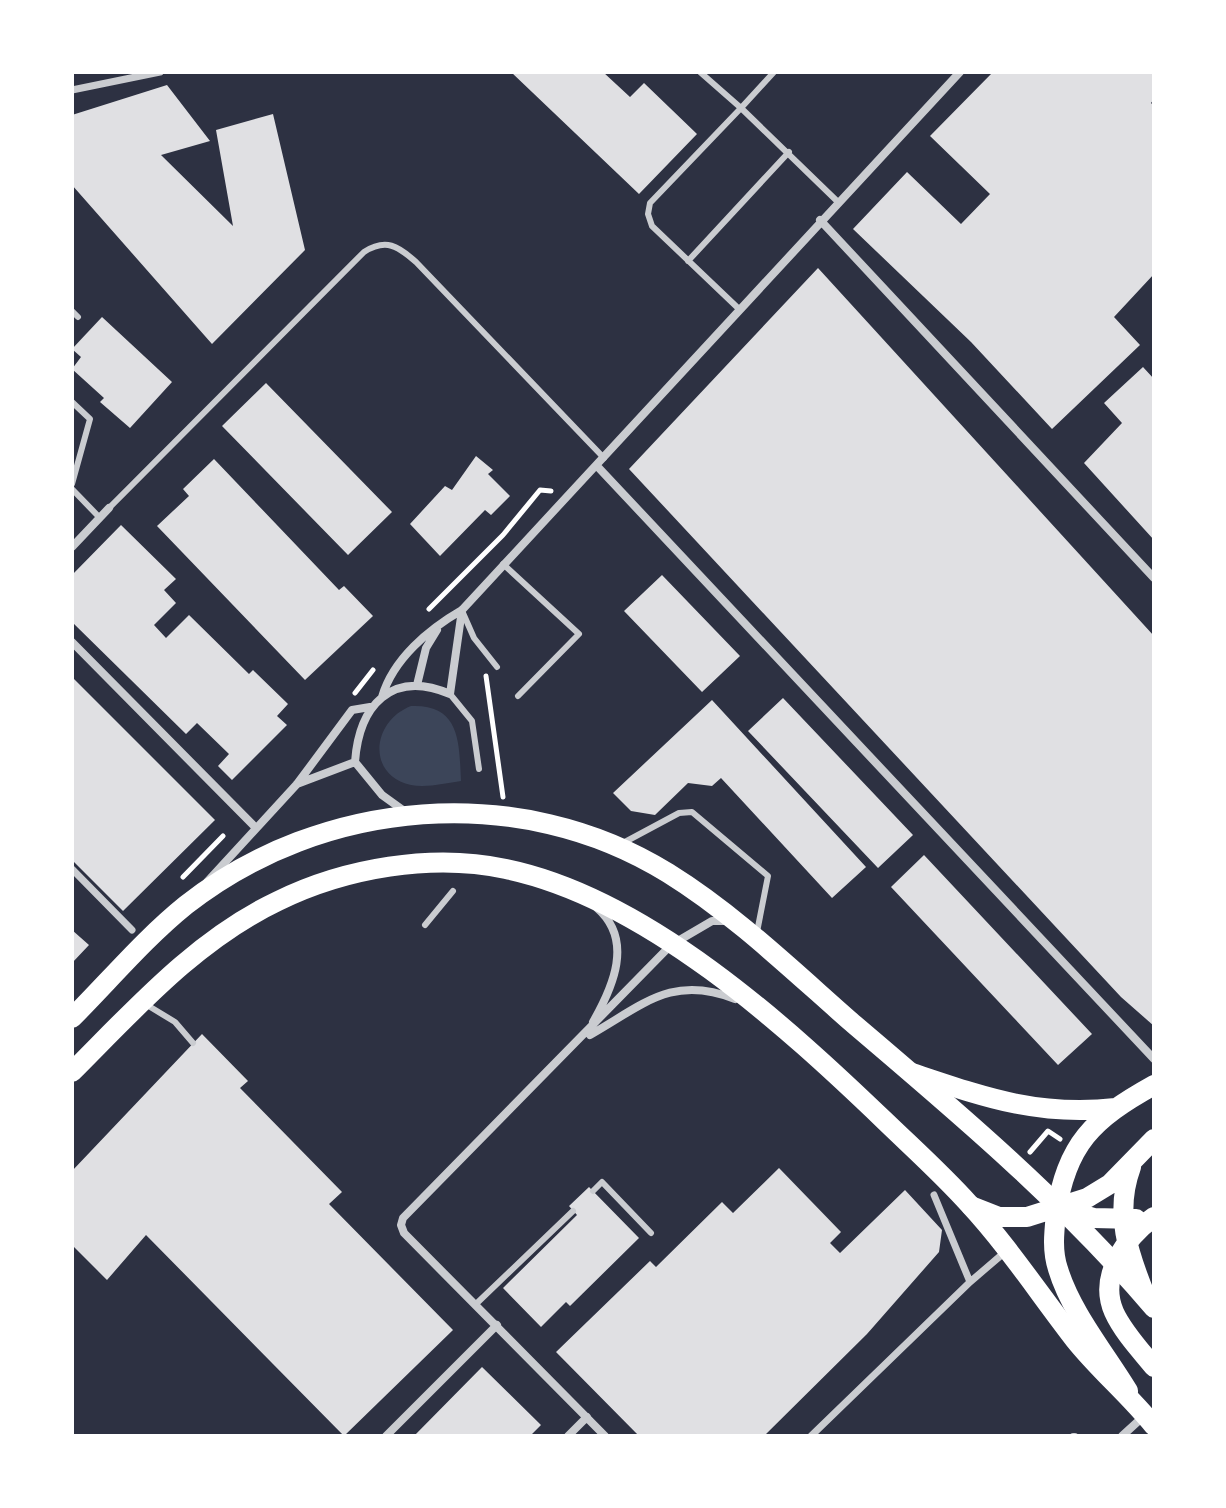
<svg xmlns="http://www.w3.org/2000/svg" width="1226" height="1508" font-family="Rubik,sans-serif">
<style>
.green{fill:#3c4559}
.building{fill:#e0e0e3}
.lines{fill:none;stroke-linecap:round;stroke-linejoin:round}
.path{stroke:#fff;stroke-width:5}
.service{stroke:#caccd0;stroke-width:6}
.pedestrian{stroke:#caccd0;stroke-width:7}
.minor{stroke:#caccd0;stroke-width:8}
.primary{stroke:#fff;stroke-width:20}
.trunk{stroke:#fff;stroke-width:20}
</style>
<rect width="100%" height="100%" fill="#2d3142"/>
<!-- green -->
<path class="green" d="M411,706C461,704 459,743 461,781C446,783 427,788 411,785C366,775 372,721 411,706Z"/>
<!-- building -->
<path class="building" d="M511,72H603L630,97L644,83L697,134L639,194Z
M993,72H1154V99L1151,103L1154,106V274L1114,317L1140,345L1052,429L971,342L853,229L907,172L961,224L990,194L930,136Z
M167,85L210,141L161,155L233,226L216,130L273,114L305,250L212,344L72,185V115Z
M818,268L1154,636V1026L1121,997L629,469Z
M102,317L172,382L130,428L100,402L104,398L72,369L81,357L72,349Z
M1143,367L1154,379V540L1084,463L1122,423L1104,403Z
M266,383L392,512L348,555L222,426Z
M476,456L493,470L488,474L510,496L491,515L485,510L440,556L410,524L445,486L452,490Z
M214,459L339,590L344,586L373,616L305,680L157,526L189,496L183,489Z
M121,525L176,579L164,590L176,603L154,625L166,638L189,615L249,674L253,670L288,704L277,716L287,725L232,780L218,766L229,754L197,723L186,734L72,622V575Z
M662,575L740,656L702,692L624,611Z
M72,677L215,820L123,911L72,860Z
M783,698L913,835L878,868L748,731Z
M712,700L866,867L832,898L721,778L712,786L688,783L655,815L631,811L613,793Z
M924,855L1092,1034L1058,1065L891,887Z
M72,930L89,945L72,963Z
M202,1034L248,1081L240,1088L342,1192L329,1204L453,1330L344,1436L146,1235L107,1280L72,1245V1171Z
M779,1168L841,1232L830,1243L840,1253L905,1190L942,1230L939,1252L867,1334L764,1436H639L556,1352L650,1261L656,1267L722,1202L733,1213Z
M589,1187L639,1238L570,1306L566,1302L541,1327L503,1288L577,1215L569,1206Z
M482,1367L541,1425L530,1436H414Z"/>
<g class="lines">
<!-- path -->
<path class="path" d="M429,609L503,535L540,490L551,491
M486,676L503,797
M355,693L373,670
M183,877L223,836
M1030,1152L1048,1131L1060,1139"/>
<!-- service -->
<path class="service" d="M700,72L741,108L650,203L648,214L652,226L739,309
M774,72L741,108L838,202
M688,261L789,152
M72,311L78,317
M72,402L90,419L72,484
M72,489L100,518
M109,508L364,252C386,238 398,246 416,262L604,458
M503,564L579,634L518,696
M463,613L474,638L497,667
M450,694L472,721L479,769
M623,843L679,813L692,812L768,876L757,932
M425,925L453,891
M147,1005L175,1022L193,1043
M593,1191L602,1182L651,1233
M476,1304L573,1211
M1073,1436H1075"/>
<!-- pedestrian -->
<path class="pedestrian" d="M72,90L160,72
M72,869L132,930
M970,1282L1005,1252
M811,1436L970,1282L934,1195"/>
<!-- minor -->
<path class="minor" d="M820,220L1154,578
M597,466L1154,1059
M72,547L109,508
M72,642L256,828
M417,685L426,648L437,630
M382,697C393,659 429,629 462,610L960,72
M297,784L355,762
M407,813L382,795L355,762C359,706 391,669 450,694L462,610
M207,882L297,784L352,710L370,707
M593,1022C613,987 634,940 597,908
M590,1035C643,1005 672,974 735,999
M386,1436L497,1325
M568,1436L587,1417
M605,1436L404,1233L401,1225L403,1218L671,945L712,921H729
M1122,1436L1145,1415"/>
<!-- primary -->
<path class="primary" d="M912,1073C984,1097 1039,1117 1116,1108
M1131,1167C1114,1213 1128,1253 1146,1297
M971,1206L999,1217H1027L1087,1198L1110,1184L1154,1139
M1057,1207L1094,1218L1136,1219
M1154,1217C1126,1237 1098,1276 1114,1312C1123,1332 1141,1351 1154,1367
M1128,1391C1105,1353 1071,1312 1058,1269C1052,1251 1054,1233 1056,1214C1066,1144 1093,1119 1154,1085"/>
<!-- trunk -->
<path class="trunk" d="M72,1018C109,981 145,938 186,905C322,798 520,781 668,873C734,914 791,969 849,1020C955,1110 1064,1202 1154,1308
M72,1072C135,1009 196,940 278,901C345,868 432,853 506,869C646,898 785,1025 886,1122C914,1149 943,1175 969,1204C1008,1246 1040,1295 1075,1340C1099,1370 1130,1396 1154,1426"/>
</g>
<!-- border -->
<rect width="1226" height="1508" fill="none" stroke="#ffffff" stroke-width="148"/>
</svg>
